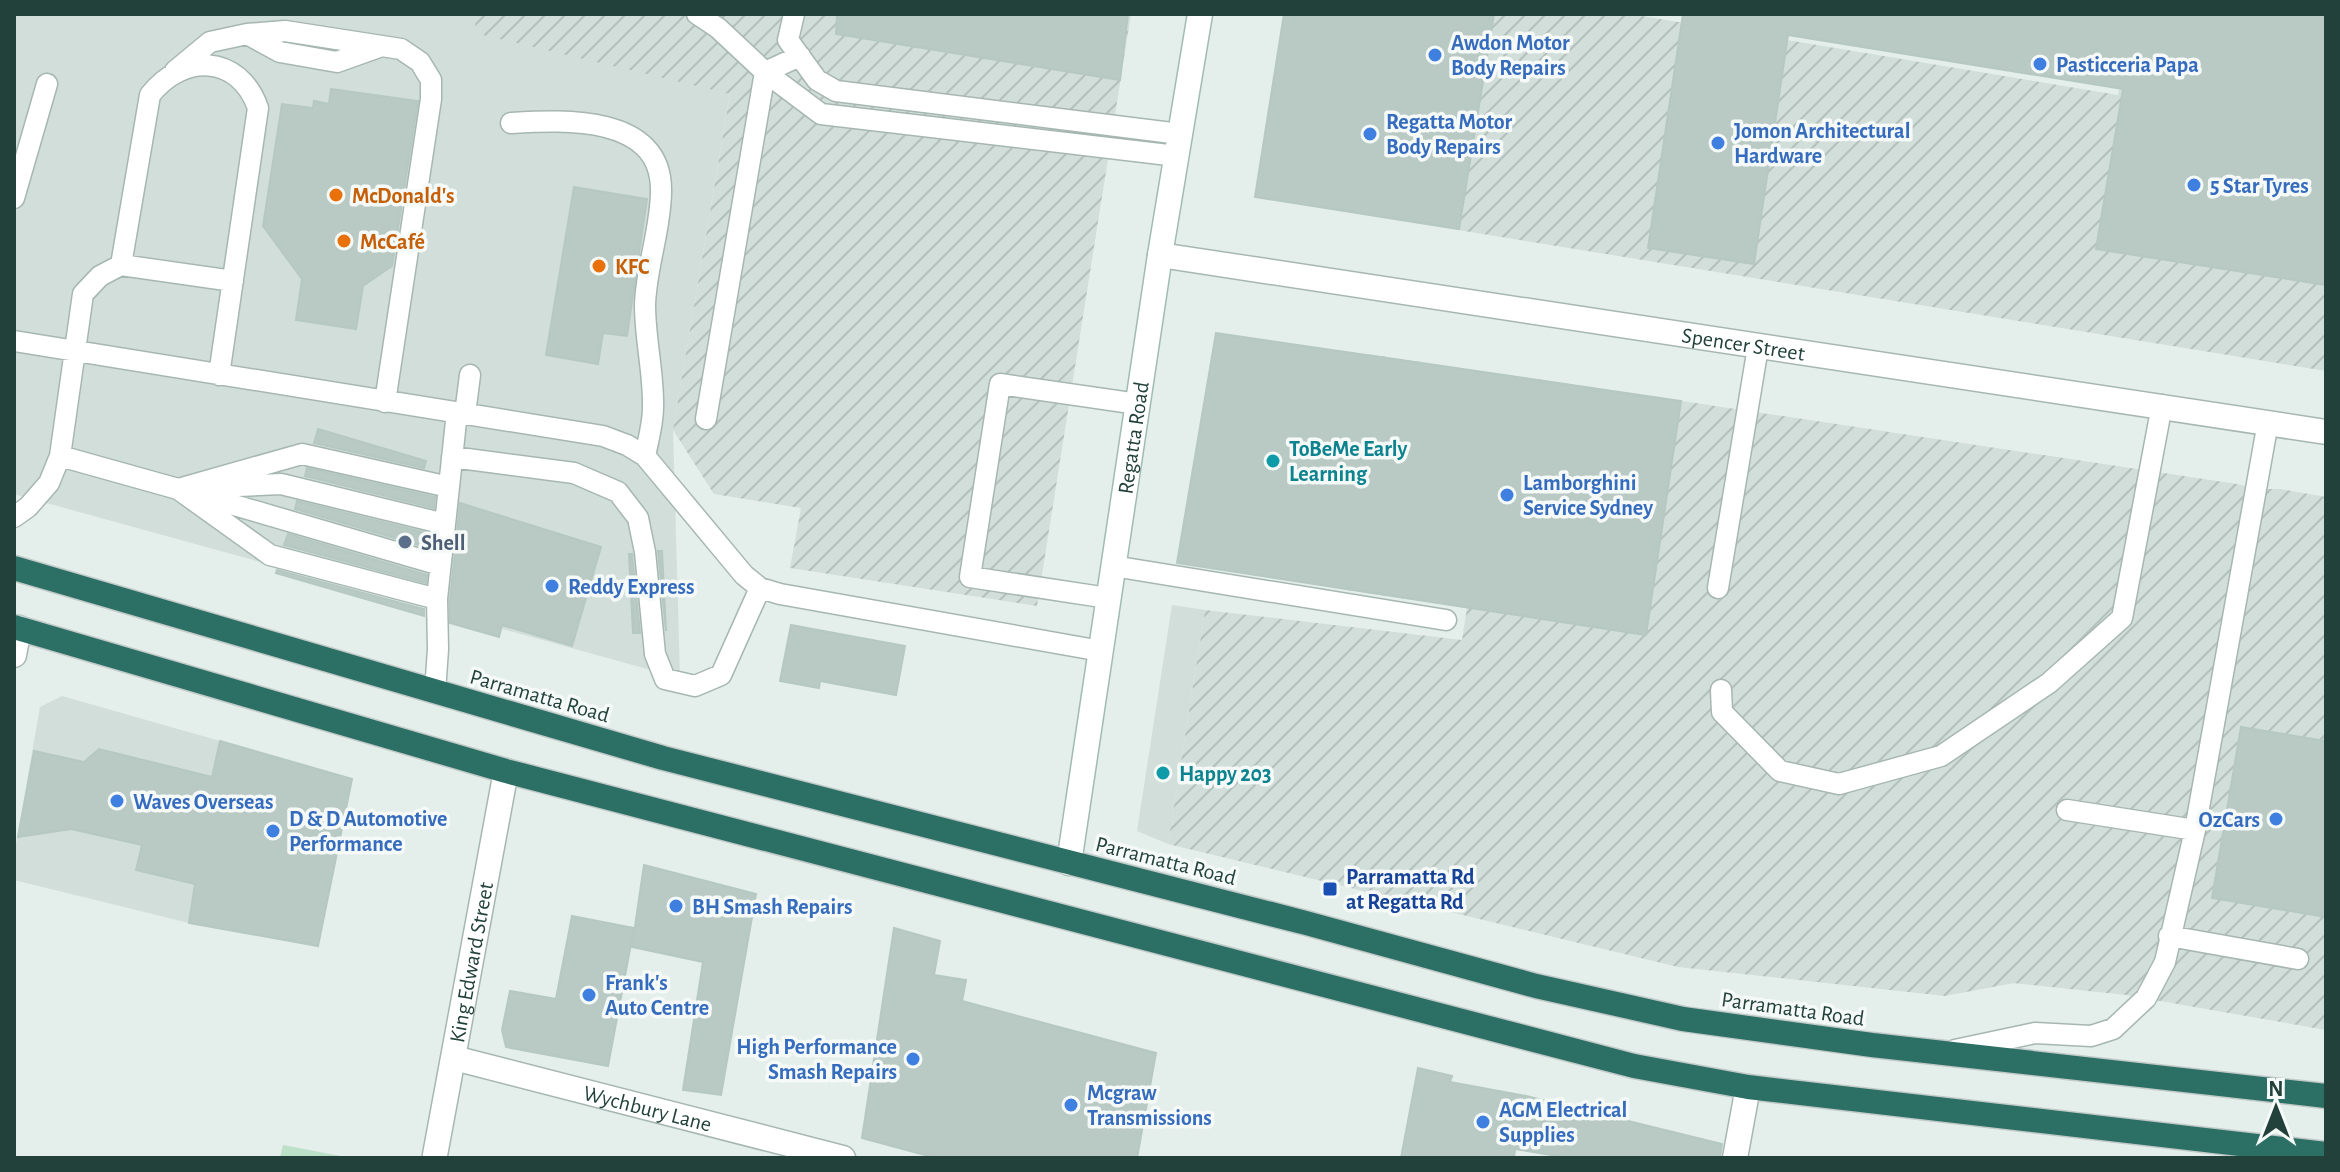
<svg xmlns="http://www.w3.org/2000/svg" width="2340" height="1172" font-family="'Alegreya Sans',sans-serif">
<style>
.built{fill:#d2ded9}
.industrial{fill:url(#industrial-furrows)}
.forest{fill:url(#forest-crowns)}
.building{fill:#b9c9c3;stroke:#b6c8c2;stroke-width:2}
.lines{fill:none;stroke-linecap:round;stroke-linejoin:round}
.lane-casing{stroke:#a6b7b2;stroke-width:23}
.street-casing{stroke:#a6b7b2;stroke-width:27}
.secondary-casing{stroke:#a1bbb3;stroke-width:27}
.highway-casing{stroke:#c1cac8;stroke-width:27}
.lane{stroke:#fff;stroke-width:20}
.street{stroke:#fff;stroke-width:24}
.secondary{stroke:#fff;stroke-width:24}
.highway{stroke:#2c6f65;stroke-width:24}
.shop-dot{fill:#3f7fe0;stroke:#f5faf8;stroke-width:3}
.food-dot{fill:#e8710a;stroke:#f5faf8;stroke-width:3}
.culture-dot{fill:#0f9aa8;stroke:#f5faf8;stroke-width:3}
.service-dot{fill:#5c6f8a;stroke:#f5faf8;stroke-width:3}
.transit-dot{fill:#1a4fb4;stroke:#f5faf8;stroke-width:3}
.labels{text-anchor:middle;stroke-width:7;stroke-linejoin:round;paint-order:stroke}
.shop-label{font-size:22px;font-weight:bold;fill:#366cbe;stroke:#f5faf8;text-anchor:start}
.food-label{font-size:22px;font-weight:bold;fill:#c56008;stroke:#f5faf8;text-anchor:start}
.street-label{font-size:22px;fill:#22413b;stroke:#f5faf8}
.culture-label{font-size:22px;font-weight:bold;fill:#0d838f;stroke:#f5faf8;text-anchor:start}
.service-label{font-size:22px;font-weight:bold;fill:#4e5e75;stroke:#f5faf8;text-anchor:start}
.transit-label{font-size:22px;font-weight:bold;fill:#164399;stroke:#f5faf8;text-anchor:start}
</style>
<defs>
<pattern id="industrial-furrows" width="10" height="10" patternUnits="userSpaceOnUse" patternTransform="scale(2)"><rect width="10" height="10" fill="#d2ded9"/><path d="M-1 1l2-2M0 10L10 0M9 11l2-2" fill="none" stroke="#b4c0bb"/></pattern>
<pattern id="forest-crowns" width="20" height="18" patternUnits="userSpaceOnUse" patternTransform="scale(2)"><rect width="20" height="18" fill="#bce0c8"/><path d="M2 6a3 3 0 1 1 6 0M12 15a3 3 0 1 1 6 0" fill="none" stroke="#a1c1ad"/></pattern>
</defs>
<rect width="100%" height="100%" fill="#e4eeea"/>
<!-- built -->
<path class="built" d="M14,14H477L475,33L730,93L673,430L680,678L14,494Z
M1172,605L1205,610L1168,844L1137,831Z
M62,696L220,741L189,923L14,880V856L40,707Z"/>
<!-- industrial -->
<path class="industrial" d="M477,14H1131L1037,606L790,568L801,508L714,494L673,430L730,94L474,33Z
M1284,14H1630L2118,95L2132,14H2326V371L1255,197Z
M1368,354L2237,484L2257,489H2280L2326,497V1030L2126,995L2014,983L1945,996L1678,967L1168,844L1205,610L1462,640L1467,608L1333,588Z"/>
<!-- forest -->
<path class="forest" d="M283,1145L351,1158H280Z"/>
<!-- building -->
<path class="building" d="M837,14H1128L1120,80L836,34Z
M1284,14H1494L1459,229L1255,197Z
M1683,14H2326V285L2096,249L2123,89L1788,35L1754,264L1648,248Z
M331,89L418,101L392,266L363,286L356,329L296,320L302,279L263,226L282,104L313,108L314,101L329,104Z
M574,187L647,199L627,336L603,333L598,364L546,355Z
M1216,333L1681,401L1646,635L1177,563Z
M318,429L426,461L424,468L314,443Z
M307,468L435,497L434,508L305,476Z
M297,501L431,534L429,548L295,509Z
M460,503L601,547L572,646L502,625L499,637L450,623V600Z
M288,534L427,575L426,583L284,545Z
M658,551H662L666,631Z
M629,554H632L640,633H633Z
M277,570L424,609V616L276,573Z
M791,625L905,646L896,695L820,681L819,688L780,681Z
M2241,727L2326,741V917L2212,898Z
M220,741L352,779L318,946L189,923L195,884L136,870L142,845L71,829L18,837L34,751L84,762L99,749L212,777Z
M644,865L756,894L721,1095L683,1090L703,962L632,947Z
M572,916L634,928L608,1066L506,1047L502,1030L510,991L556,999Z
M894,928L940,941L934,975L966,980L962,1001L1156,1053L1137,1158H936L862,1138Z
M1418,1068L1452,1076L1450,1082L1526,1096L1722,1144L1720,1158H1569L1515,1149L1514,1158H1401Z"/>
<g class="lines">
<defs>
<path id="lane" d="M697,14L718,28L765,72L821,114L1177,156
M794,14L788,40L817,80L836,91L1180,134
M247,34L280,52L337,62L379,47
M175,71L210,42L247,34L285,31L401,49L420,62L431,80V99L385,402
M511,123C563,120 662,114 661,191C661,229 646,267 645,305C645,340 654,374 653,408C653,424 648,441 645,456
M14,198L47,84
M121,265L150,95C183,53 239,54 258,108L219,375
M14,341L603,436L627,445L645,456L744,575L760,588L780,594L1101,651
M465,414L470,375
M706,419L765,72L800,56
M60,456L178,489L270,555L437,599
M452,457L574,473L618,492L638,518L645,552L655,654L665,679L695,686L721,675L760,588
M214,487L281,484L445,524
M178,489L302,454L449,487
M193,493L440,565
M14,517L28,507L49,483L60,456L83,294L100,276L121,265L233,281
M1113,566L1446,620
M1718,588L1758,347
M1108,598L970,577L1000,384L1138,404
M1721,690L1722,712L1780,771L1839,784L1941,756L2049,683L2122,618L2162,405
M435,692L438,649L437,599L457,412
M2067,810L2195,830
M2169,936L2298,959
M1955,1050L2035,1033L2091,1036L2113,1029L2146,998L2165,962L2195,830L2268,422"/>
<g id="street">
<path id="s1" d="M1160,255L2326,432"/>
<path d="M14,655L19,628"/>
<path id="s2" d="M454,1058L843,1158"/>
<path id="s3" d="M435,1155L506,771"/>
<path d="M1735,1158L1748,1087"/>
</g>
<g id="secondary">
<path id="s4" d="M1069,863L1160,255L1200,14"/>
</g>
<path id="highway" d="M14,568L663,758L1306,923L1536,986L1683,1019L1872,1045L2326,1096
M14,627L506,771L1634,1066L1748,1087L2326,1154"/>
</defs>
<!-- lane casing -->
<use href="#lane" class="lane-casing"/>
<!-- street casing -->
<use href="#street" class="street-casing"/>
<!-- secondary casing -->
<use href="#secondary" class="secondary-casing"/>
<!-- highway casing -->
<use href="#highway" class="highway-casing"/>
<!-- lane -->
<use href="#lane" class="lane"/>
<!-- street -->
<use href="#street" class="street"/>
<!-- secondary -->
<use href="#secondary" class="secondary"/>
<!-- highway -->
<use href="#highway" class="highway"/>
</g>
<!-- markers -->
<g class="shop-dot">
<circle cx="1435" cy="55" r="8"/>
<circle cx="2040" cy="64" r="8"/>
<circle cx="1370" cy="134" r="8"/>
<circle cx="1718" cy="143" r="8"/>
<circle cx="2194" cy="185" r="8"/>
<circle cx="1507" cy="495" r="8"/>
<circle cx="552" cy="586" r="8"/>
<circle cx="117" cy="801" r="8"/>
<circle cx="2276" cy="819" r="8"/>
<circle cx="273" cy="831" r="8"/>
<circle cx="676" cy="906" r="8"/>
<circle cx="589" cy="995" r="8"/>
<circle cx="913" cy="1059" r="8"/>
<circle cx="1071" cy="1105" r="8"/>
<circle cx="1483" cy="1122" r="8"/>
</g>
<g class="food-dot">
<circle cx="336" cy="195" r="8"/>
<circle cx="344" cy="241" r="8"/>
<circle cx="599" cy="266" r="8"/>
</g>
<g class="culture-dot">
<circle cx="1273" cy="461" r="8"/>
<circle cx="1163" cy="773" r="8"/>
</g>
<circle class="service-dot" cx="405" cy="542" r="8"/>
<rect class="transit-dot" x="1322" y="881" width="16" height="16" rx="4"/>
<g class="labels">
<!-- shop labels -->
<g class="shop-label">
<text x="1451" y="50">Awdon Motor<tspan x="1451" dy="25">Body Repairs</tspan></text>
<text x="2056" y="72">Pasticceria Papa</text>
<text x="1386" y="129">Regatta Motor<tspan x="1386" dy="25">Body Repairs</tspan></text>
<text x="1734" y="138">Jomon Architectural<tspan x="1734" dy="25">Hardware</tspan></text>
<text x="2210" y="193">5 Star Tyres</text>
<text x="1523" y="490">Lamborghini<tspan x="1523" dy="25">Service Sydney</tspan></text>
<text x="568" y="594">Reddy Express</text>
<text x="133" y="809">Waves Overseas</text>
<text x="289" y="826">D &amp; D Automotive<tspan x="289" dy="25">Performance</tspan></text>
<text x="2260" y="827" text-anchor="end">OzCars</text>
<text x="692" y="914">BH Smash Repairs</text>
<text x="605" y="990">Frank's<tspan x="605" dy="25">Auto Centre</tspan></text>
<text x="897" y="1054" text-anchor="end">High Performance<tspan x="897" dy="25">Smash Repairs</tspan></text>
<text x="1087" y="1100">Mcgraw<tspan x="1087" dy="25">Transmissions</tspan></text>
<text x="1499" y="1117">AGM Electrical<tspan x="1499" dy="25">Supplies</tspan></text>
</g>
<!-- food labels -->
<g class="food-label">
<text x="352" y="203">McDonald's</text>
<text x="360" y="249">McCafé</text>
<text x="615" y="274">KFC</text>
</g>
<!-- street labels -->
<g class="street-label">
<text dy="8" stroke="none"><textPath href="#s1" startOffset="590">Spencer Street</textPath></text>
<text dy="8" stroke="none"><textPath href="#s4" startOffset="430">Regatta Road</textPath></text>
<text transform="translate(540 695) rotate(16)" y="8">Parramatta Road</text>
<text transform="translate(1166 860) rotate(14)" y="8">Parramatta Road</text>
<text dy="8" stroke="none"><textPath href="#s3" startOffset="196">King Edward Street</textPath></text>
<text transform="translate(1793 1008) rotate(8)" y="8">Parramatta Road</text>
<text dy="8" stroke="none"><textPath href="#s2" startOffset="200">Wychbury Lane</textPath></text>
</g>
<!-- culture labels -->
<g class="culture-label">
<text x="1289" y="456">ToBeMe Early<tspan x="1289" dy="25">Learning</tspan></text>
<text x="1179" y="781">Happy 203</text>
</g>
<!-- service labels -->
<g class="service-label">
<text x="421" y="550">Shell</text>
</g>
<!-- transit labels -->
<g class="transit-label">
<text x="1346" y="884">Parramatta Rd<tspan x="1346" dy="25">at Regatta Rd</tspan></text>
</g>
</g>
<!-- border -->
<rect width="2340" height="1172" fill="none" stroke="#22413b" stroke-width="32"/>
<!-- north arrow -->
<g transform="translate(2276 1108)" stroke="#f5faf8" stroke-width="6" paint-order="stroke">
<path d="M0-6L14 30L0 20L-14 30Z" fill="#22413b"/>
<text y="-12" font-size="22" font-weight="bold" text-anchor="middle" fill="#22413b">N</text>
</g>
</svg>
